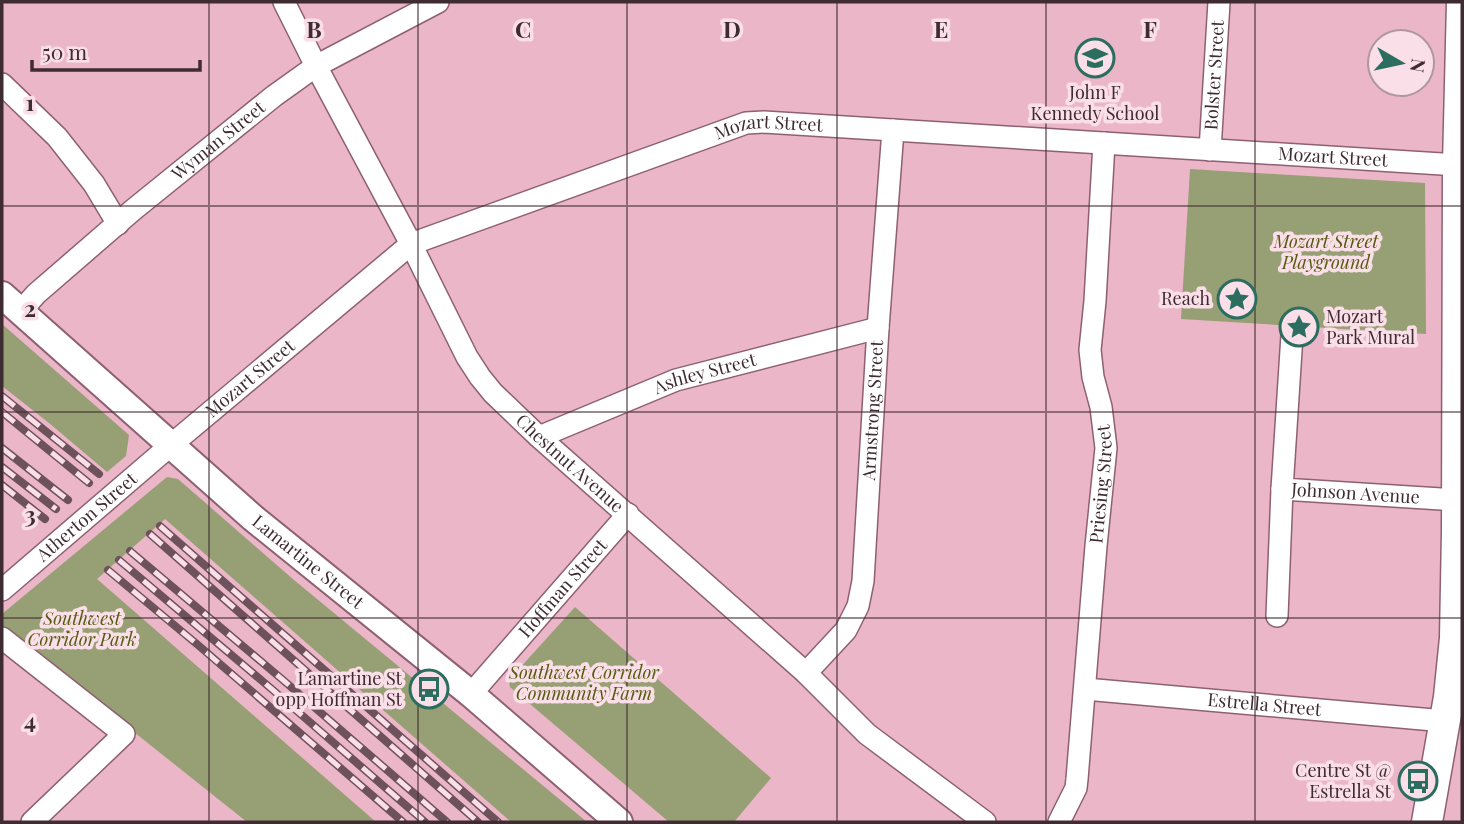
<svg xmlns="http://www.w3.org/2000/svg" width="1464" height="824" font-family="'Playfair Display',serif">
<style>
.green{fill:#979f74}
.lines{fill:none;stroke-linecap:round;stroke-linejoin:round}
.minor-casing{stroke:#8e6071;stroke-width:24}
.tertiary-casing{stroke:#8e6071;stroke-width:30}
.secondary-casing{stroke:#8e6071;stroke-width:33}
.minor{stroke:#fff;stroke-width:21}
.tertiary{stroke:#fff;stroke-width:26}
.secondary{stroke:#fff;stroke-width:30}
.rail-casing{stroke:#6d515b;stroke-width:8}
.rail{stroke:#fadfe8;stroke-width:5;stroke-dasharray:16;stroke-linecap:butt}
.grid{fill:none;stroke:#3f2b32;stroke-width:2;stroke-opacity:0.55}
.labels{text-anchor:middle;stroke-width:7;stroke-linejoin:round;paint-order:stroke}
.street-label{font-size:18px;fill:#3f2b32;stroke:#fadfe8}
.poi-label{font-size:18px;fill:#3f2b32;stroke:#fadfe8;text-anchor:end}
.park-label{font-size:18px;font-style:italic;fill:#535b10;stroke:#fadfe8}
.grid-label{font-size:23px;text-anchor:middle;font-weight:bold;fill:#3f2b32;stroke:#fadfe8;stroke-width:7;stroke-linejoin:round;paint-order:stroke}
</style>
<rect width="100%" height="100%" fill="#eab6c8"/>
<!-- green -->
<path class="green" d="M1190,169L1425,183L1426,334L1181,319Z
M2,324L129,435L126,456L107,472L49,423L2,386Z
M167,477L178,479L294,580L587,822H511L165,519L97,579L376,822H247L2,627V614Z
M575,607L771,778L734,822H669L510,687L509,680Z"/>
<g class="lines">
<defs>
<g id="minor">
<path id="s1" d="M284,2L316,66L411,244L467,357L480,377L493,393L539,437L806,673L867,734L985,822"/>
<path d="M2,84L57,137L94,184L118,224"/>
<path id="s2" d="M1210,150L1219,2"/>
<path id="s3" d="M21,311L36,294L133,210L274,96L316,66L438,2"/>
<path id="s4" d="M1292,335L1282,489L1457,500"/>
<path id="s5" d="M539,437L676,380L878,328"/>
<path id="s6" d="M2,590L171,445L411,244L746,123L764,122L1458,165"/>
<path d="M1277,616L1282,489"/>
<path d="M2,638L124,734L32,822"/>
<path id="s7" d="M806,673L846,630L858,606L863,581L878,328L893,130"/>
<path id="s8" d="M1085,689L1445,721"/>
<path id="s9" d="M471,694L628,514"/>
<path id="s10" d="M1059,822L1076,788L1077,779L1096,546L1106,448L1101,407L1093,377L1090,350L1095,301L1104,143"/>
</g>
<g id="tertiary">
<path id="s11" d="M2,295L253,518L471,694L619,822"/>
</g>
<path id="secondary" d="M1427,822L1449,697L1455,638L1457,531L1458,165L1462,2"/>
</defs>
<!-- minor casing -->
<use href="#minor" class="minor-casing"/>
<!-- tertiary casing -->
<use href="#tertiary" class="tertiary-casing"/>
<!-- secondary casing -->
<use href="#secondary" class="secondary-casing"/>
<!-- minor -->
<use href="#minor" class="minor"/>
<!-- tertiary -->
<use href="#tertiary" class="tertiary"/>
<!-- secondary -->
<use href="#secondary" class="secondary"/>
<defs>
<path id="rail" d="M2,396L99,474
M2,412L89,483
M2,448L68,500
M2,467L56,509
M2,485L45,519
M160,526L498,822
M150,534L478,822
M130,551L283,680L447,822
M119,560L274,691L425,822
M108,570L198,645L403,822"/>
</defs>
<!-- rail casing -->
<use href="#rail" class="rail-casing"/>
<!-- rail -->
<use href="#rail" class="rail"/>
</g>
<!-- grid -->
<path class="grid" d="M209,2V822M418,2V822M627,2V822M837,2V822M1046,2V822M1255,2V822M2,206H1462M2,412H1462M2,618H1462"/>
<!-- icons -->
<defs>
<symbol id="school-ring" viewBox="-11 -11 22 22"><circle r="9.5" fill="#fadfe8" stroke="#2b6e5f" stroke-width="1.5"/><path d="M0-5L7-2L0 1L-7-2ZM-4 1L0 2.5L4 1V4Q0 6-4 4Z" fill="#2b6e5f"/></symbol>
<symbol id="sight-ring" viewBox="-11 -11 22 22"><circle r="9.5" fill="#fadfe8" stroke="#2b6e5f" stroke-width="1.5"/><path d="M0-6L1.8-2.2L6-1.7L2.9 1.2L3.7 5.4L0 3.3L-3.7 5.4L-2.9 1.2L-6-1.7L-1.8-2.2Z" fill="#2b6e5f"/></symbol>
<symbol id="bus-ring" viewBox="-11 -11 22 22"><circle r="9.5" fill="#fadfe8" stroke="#2b6e5f" stroke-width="1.5"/><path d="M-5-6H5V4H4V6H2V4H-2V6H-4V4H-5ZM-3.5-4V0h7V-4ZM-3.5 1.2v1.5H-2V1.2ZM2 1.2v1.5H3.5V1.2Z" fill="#2b6e5f"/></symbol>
</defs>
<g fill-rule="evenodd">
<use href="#school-ring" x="1073" y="36" width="44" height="44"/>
<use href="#sight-ring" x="1215" y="277" width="44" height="44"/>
<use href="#sight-ring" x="1277" y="305" width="44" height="44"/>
<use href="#bus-ring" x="407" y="667" width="44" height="44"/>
<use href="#bus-ring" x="1396" y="759" width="44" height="44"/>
</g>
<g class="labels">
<!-- street labels -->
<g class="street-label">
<text dy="6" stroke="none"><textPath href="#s2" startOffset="75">Bolster Street</textPath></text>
<text dy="6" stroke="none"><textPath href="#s6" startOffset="914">Mozart Street</textPath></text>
<text dy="6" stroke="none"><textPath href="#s3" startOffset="261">Wyman Street</textPath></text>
<text dy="6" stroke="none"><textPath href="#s6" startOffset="1480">Mozart Street</textPath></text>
<text dy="6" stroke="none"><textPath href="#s5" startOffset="178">Ashley Street</textPath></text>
<text dy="6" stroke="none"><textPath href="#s6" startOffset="326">Mozart Street</textPath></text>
<text dy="6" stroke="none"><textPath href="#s7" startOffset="282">Armstrong Street</textPath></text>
<text dy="6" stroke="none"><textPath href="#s1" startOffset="548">Chestnut Avenue</textPath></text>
<text dy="6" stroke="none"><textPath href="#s10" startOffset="343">Priesing Street</textPath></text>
<text dy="6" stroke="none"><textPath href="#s4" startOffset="228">Johnson Avenue</textPath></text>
<text dy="6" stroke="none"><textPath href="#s6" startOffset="112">Atherton Street</textPath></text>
<text dy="6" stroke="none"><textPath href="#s11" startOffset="406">Lamartine Street</textPath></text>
<text dy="6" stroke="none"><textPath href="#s9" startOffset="140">Hoffman Street</textPath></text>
<text dy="6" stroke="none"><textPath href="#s8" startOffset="180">Estrella Street</textPath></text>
</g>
<!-- poi labels -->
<g class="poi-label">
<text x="1095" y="99" text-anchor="middle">John F<tspan x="1095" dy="21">Kennedy School</tspan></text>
<text x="1210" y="305">Reach</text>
<text x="1326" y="323" text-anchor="start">Mozart<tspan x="1326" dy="21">Park Mural</tspan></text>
<text x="402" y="685">Lamartine St<tspan x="402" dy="21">opp Hoffman St</tspan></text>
<text x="1391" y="777">Centre St @<tspan x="1391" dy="21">Estrella St</tspan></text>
</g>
<!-- park labels -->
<g class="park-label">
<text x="1326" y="248">Mozart Street<tspan x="1326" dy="21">Playground</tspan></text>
<text x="82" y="625">Southwest<tspan x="82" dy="21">Corridor Park</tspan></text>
<text x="584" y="679">Southwest Corridor<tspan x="584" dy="21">Community Farm</tspan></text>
</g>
</g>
<g class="grid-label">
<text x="314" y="38">B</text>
<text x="523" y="38">C</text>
<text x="732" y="38">D</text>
<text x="941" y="38">E</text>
<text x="1150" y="38">F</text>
<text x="30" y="111">1</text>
<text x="30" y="317">2</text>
<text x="30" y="523">3</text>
<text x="30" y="729">4</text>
</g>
<!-- border -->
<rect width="1464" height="824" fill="none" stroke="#3f2b32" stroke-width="7"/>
<!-- north arrow -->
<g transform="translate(1401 63) rotate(99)"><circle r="33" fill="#fadfe8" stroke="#af979f" stroke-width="2"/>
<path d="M0-5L12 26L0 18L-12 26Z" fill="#2b6e5f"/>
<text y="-10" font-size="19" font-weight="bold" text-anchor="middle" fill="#3f2b32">N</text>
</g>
<!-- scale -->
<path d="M32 60v10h168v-10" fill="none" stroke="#3f2b32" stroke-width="3.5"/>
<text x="42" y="60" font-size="21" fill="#3f2b32" stroke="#fadfe8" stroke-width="5" paint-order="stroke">50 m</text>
</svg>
